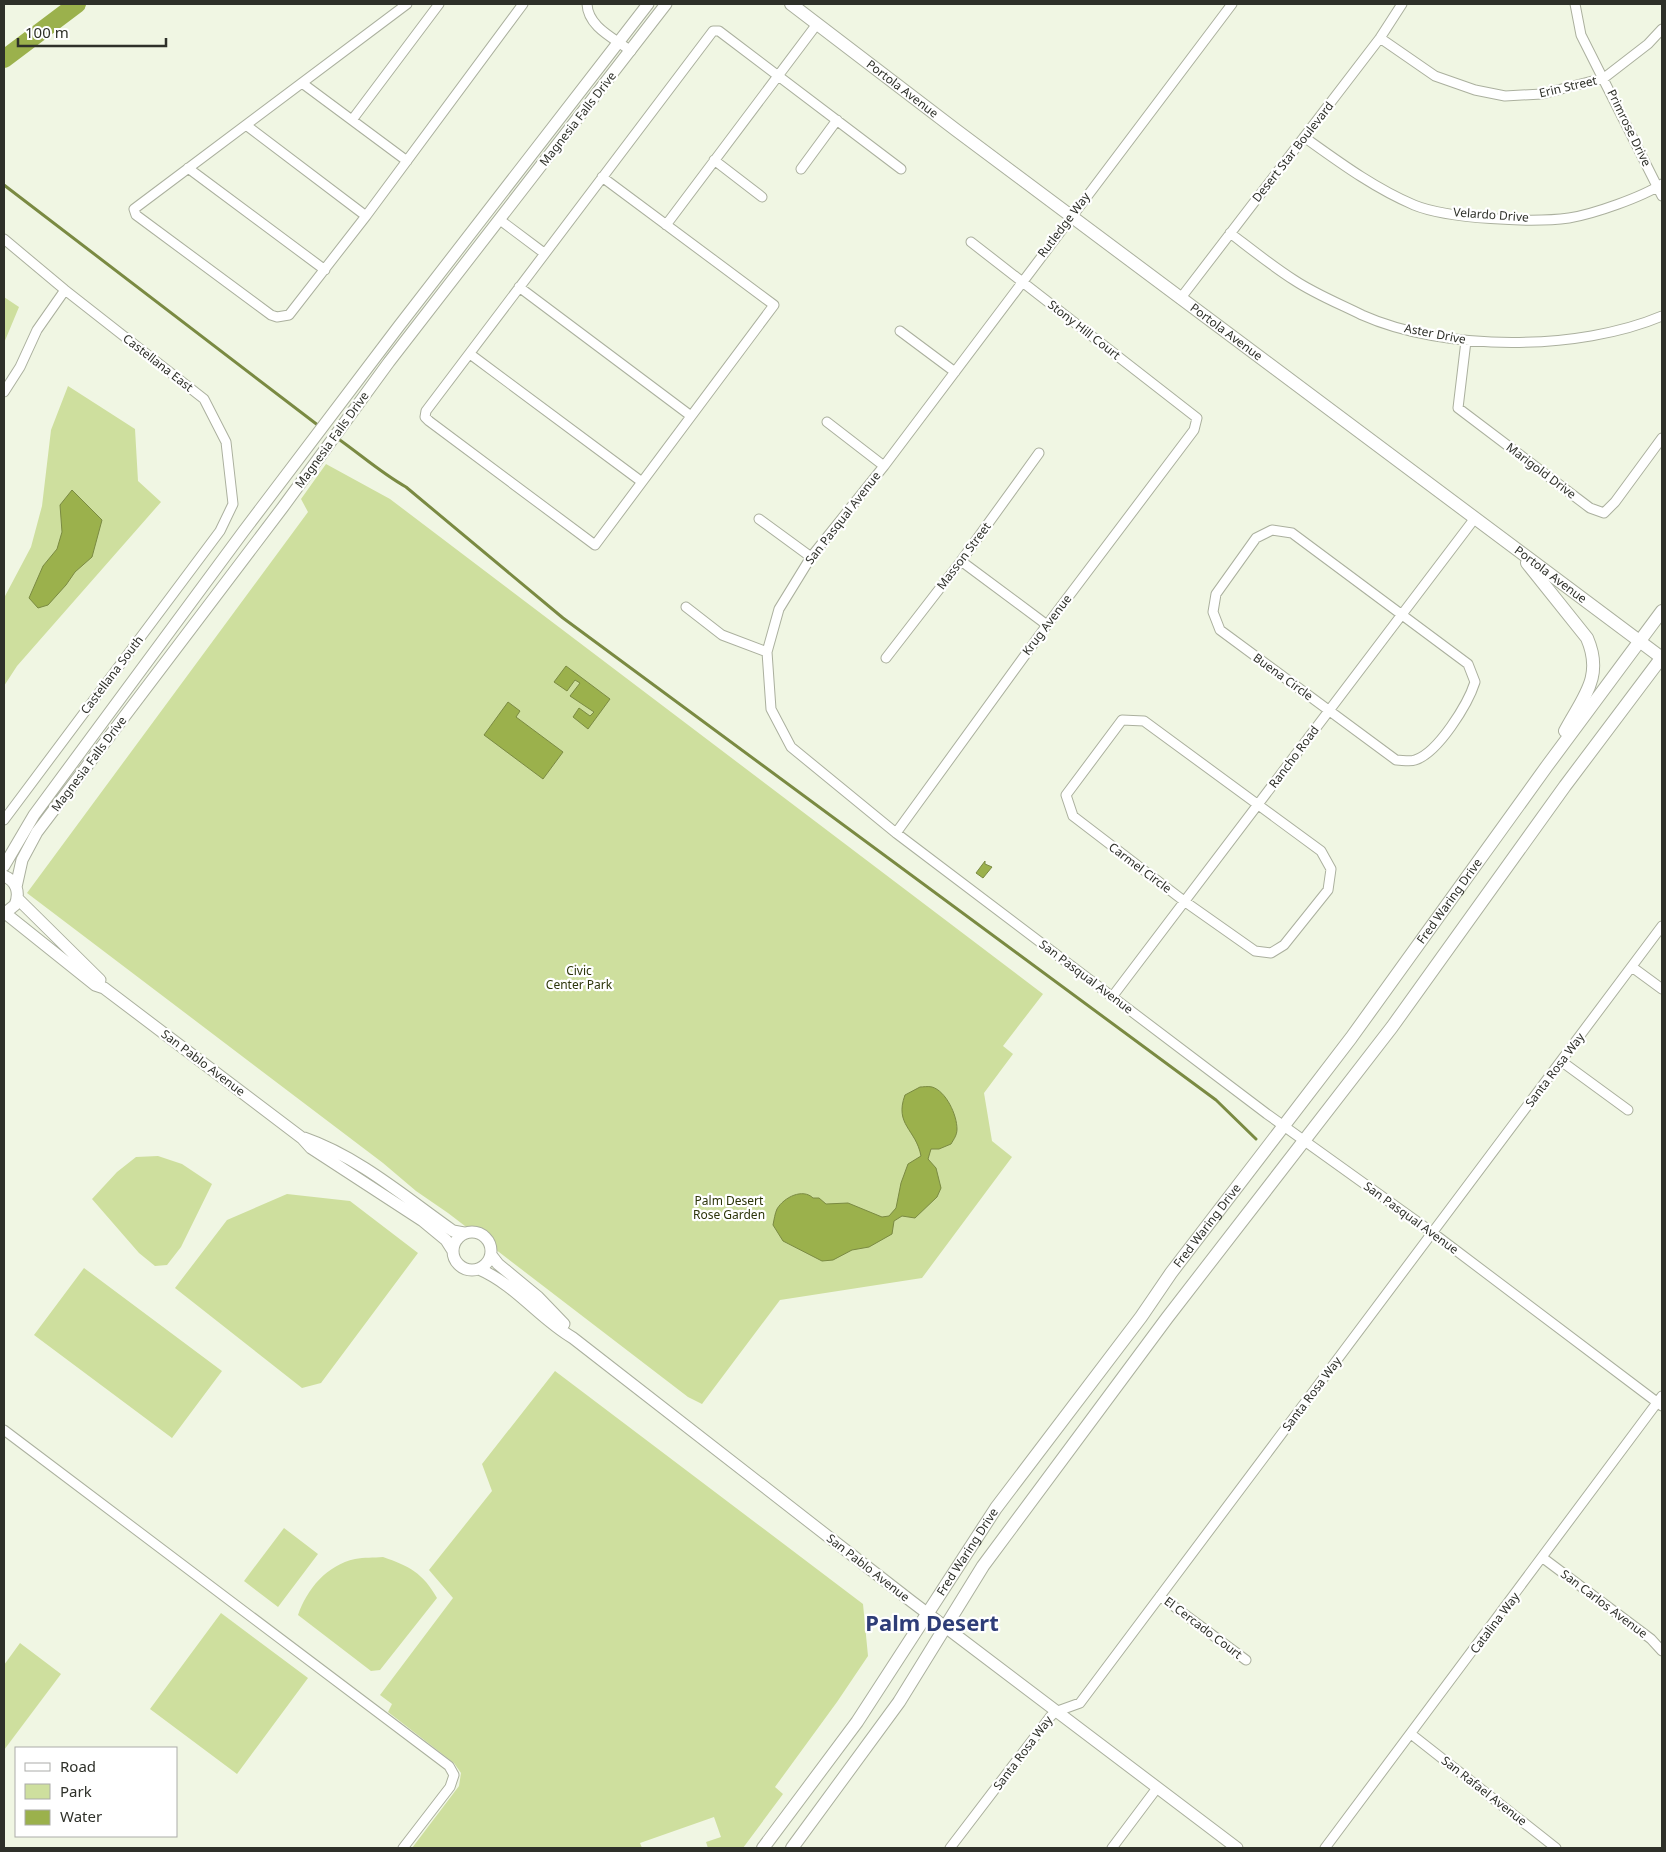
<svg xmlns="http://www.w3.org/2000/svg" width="1666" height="1852" font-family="'Noto Sans',sans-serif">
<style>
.green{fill:#cedf9e}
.water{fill:#9bb14c;stroke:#7a8a42}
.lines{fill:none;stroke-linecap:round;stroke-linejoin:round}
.stream{stroke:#7a8a42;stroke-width:3}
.river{stroke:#9bb14c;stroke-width:18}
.minor-casing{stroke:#abb09e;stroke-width:11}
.tertiary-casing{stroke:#abb09e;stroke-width:13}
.secondary-casing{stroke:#abb09e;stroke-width:14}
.minor{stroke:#fff;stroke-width:9}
.tertiary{stroke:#fff;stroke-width:11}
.secondary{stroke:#fff;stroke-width:12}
.labels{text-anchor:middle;stroke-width:4.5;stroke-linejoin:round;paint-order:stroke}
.street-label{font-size:12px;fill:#2e3029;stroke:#fff}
.park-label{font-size:12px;fill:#2c3409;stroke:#fff}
.town-label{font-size:22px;font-weight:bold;fill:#2e3d77;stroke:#fff}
</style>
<rect width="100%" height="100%" fill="#f0f6e3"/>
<!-- green -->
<path class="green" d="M4,297L19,307L4,343Z
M68,386L135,429L138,481L161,502L17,666L4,686V598L31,547L42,506L51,430Z
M326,464L390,499L1043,994L1003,1046L1013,1054L984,1093L992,1141L1012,1157L922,1278L780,1300L702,1404L688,1397L448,1213L416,1191L383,1163L27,893L308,512L301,499Z
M158,1156L182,1164L212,1184L181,1247L167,1265L155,1266L139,1253L92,1199L117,1172L136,1157Z
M287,1194L350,1201L418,1253L321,1383L302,1388L175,1288L227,1220Z
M84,1268L222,1371L172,1438L34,1335Z
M555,1371L863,1604L868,1656L837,1702L775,1787L783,1794L743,1848H708L706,1842L721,1837L714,1817L640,1843L642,1848H412L459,1786L461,1773L454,1763L388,1712L392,1704L380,1695L453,1598L429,1570L492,1491L482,1464Z
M284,1528L318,1554L278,1607L244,1581Z
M383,1557C409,1566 423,1573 437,1598L380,1670L371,1671L298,1615C307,1589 327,1565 355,1559C364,1557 374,1558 383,1557Z
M221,1613L308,1678L237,1774L150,1709Z
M20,1643L61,1674L4,1750V1665Z"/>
<!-- water -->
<path class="water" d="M72,490L102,520L92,557L75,572L66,585L48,605L38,608L29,598L43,566L57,549L62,532L60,505Z
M566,666L610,699L588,729L573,717L579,708L590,716L594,712L570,696L580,683L575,680L567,691L554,682Z
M508,702L520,711L516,717L563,752L543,779L484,735Z
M985,861V864L992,867L983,878L976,873Z
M920,1087C923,1087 928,1086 932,1087C946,1091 957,1115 957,1129C957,1135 954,1139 951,1144L939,1149H931L928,1159L936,1168L941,1188L937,1197L915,1218L902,1216L894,1221L892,1234L869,1247L852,1250L833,1260L822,1261L783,1241L773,1225C774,1220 775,1213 777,1209C784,1197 803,1188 813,1198H819L826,1204L848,1203L882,1217L889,1216L896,1208L901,1183L908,1164L921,1156C916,1129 894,1125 905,1095Z"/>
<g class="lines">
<!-- stream -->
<path class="stream" d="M4,185L319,426
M337,438C360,454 381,473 406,487L563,618L1216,1100L1256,1139"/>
<!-- river -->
<path class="river" d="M4,59L77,4"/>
<defs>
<path id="minor" d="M407,4L134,209L136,215L271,315L277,317L289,315L366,216L523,4
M587,4C588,27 614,38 631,51
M1232,4L884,466L811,557L779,609L767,652L771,709L791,747L896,833L1267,1114L1433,1233L1662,1406
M1575,4L1581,35L1662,196
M1380,38L1435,76L1475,90L1505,96L1542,94L1604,78L1648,44L1662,29
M302,83L407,161
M352,120L439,4
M246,125L366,216
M1304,137C1339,162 1374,188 1414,205C1448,219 1533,223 1569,218C1594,214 1642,197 1662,184
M714,160L762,197
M188,168L325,270
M801,169L837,120
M602,177L774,305L595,545L429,421L425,417L426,411L713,31H719L901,169
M500,220L544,253
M666,225L817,24
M1230,233C1251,249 1272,266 1294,280C1315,294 1340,304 1362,315C1445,352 1579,351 1662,316
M4,239L65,290L204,399L226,442L233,504L220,531L4,820
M519,287L691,416
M1180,299L1380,38L1402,4
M900,331L955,372
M1466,341L1458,408L1590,508L1604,513L1615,502L1662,438
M470,354L642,482
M4,392L20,367L37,330L65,290
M827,422L884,466
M759,519L811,557
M1272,530L1292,533L1468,664L1475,682C1468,704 1438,753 1415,760C1410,762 1402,760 1396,760L1220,630L1213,612L1216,594L1256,538Z
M961,561L1047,625
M686,607L722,635L767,652
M886,658L961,561L1039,453
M1122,720L1144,721L1321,851L1331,869L1328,890L1284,945L1271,953L1255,951L1184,901L1073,816L1066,795Z
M896,833L1047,625L1194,430L1197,418L971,242
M1632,967L1662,989
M1112,997L1475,518
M1561,1061L1628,1110
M4,1430L449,1766L454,1775L450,1787L403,1848
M1543,1558L1651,1639L1662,1651
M1160,1596L1246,1660
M1411,1734L1556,1848
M950,1848L1050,1717L1055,1712L1080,1703L1662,926
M1112,1848L1157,1788
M1325,1848L1662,1396"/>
<path id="tertiary" d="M4,866L34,815L243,532L399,326L648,4
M4,876C17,881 20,893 15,905L4,914
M16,887L22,860L37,832L283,507L389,362L666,4
M18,899L100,980
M5,913L95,985L104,988L302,1138L311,1148L423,1221L446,1240L453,1251
M304,1138C359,1157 406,1198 453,1231L464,1233
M453 1251a19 19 0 1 1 38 0a19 19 0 1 1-38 0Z
M491,1255L498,1264L538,1297L564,1324
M479,1269C516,1285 540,1319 573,1338L911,1601L1237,1848"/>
<g id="secondary">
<path id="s1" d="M791,4L956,130L1662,658"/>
<path d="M1527,563L1587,638C1604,677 1583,697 1565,731"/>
<path id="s2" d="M763,1848L857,1722L996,1508L1141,1317L1171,1273L1351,1038L1547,766L1662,611"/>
<path d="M792,1848L899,1702L983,1566L1167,1318L1392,1027L1565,786L1662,657"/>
</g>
</defs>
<!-- minor casing -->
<use href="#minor" class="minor-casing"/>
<!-- tertiary casing -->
<use href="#tertiary" class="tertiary-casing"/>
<!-- secondary casing -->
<use href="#secondary" class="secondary-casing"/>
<!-- minor -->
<use href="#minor" class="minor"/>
<!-- tertiary -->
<use href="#tertiary" class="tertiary"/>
<!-- secondary -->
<use href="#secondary" class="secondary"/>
</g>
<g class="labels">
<!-- street labels -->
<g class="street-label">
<text transform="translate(1568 87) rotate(-13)" y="4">Erin Street</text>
<text dy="4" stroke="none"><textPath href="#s1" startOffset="140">Portola Avenue</textPath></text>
<text transform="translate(578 119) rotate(-52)" y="4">Magnesia Falls Drive</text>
<text transform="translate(1629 128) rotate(64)" y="4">Primrose Drive</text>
<text transform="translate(1293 152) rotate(-52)" y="4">Desert Star Boulevard</text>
<text transform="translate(1491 215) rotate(4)" y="4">Velardo Drive</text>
<text transform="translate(1064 225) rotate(-53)" y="4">Rutledge Way</text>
<text transform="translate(1084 330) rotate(38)" y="4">Stony Hill Court</text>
<text dy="4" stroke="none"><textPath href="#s1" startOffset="545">Portola Avenue</textPath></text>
<text transform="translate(1435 334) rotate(11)" y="4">Aster Drive</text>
<text transform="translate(158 363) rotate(38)" y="4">Castellana East</text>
<text transform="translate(332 440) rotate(-54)" y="4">Magnesia Falls Drive</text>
<text transform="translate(1541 471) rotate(37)" y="4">Marigold Drive</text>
<text transform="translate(843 518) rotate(-52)" y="4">San Pasqual Avenue</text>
<text transform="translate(964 556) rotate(-53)" y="4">Masson Street</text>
<text dy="4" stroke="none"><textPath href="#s1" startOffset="950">Portola Avenue</textPath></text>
<text transform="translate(1047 625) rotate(-53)" y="4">Krug Avenue</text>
<text transform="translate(112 675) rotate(-53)" y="4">Castellana South</text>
<text transform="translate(1283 677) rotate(36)" y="4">Buena Circle</text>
<text transform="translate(1294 757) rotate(-53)" y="4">Rancho Road</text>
<text transform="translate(89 764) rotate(-53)" y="4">Magnesia Falls Drive</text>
<text transform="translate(1140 868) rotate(37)" y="4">Carmel Circle</text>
<text dy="4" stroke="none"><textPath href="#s2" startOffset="1170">Fred Waring Drive</textPath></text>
<text transform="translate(1086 977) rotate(37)" y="4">San Pasqual Avenue</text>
<text transform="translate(203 1063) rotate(37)" y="4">San Pablo Avenue</text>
<text transform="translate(1555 1070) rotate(-53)" y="4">Santa Rosa Way</text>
<text transform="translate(1411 1218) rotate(36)" y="4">San Pasqual Avenue</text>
<text dy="4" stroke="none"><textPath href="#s2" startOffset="765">Fred Waring Drive</textPath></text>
<text transform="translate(1312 1394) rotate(-53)" y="4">Santa Rosa Way</text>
<text dy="4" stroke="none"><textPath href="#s2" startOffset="360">Fred Waring Drive</textPath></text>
<text transform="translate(868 1568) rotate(38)" y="4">San Pablo Avenue</text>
<text transform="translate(1604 1604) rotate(37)" y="4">San Carlos Avenue</text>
<text transform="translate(1495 1623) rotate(-53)" y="4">Catalina Way</text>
<text transform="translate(1203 1628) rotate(37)" y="4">El Cercado Court</text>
<text transform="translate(1023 1753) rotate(-53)" y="4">Santa Rosa Way</text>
<text transform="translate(1484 1791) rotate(38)" y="4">San Rafael Avenue</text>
</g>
<!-- park labels -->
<g class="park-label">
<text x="579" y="975">Civic<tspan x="579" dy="14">Center Park</tspan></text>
<text x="729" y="1205">Palm Desert<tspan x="729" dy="14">Rose Garden</tspan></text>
</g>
<!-- town labels -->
<g class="town-label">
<text x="932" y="1631">Palm Desert</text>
</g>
</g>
<!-- border -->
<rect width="1666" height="1852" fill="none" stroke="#2e3029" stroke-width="10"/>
<!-- legend -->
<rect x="15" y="1747" width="162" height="90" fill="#ffffff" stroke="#abaca9"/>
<rect x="25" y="1763" width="25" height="8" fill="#ffffff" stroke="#abaca9"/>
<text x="60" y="1772" font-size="15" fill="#2e3029">Road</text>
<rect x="25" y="1784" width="25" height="15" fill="#cedf9e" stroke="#abaca9"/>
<text x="60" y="1797" font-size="15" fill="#2e3029">Park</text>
<rect x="25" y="1810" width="25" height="15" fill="#9bb14c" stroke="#abaca9"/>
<text x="60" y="1822" font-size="15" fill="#2e3029">Water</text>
<!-- scale -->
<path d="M18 38v8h148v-8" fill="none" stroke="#2e3029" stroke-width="2.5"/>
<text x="25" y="38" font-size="15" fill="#2e3029" stroke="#ffffff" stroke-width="4" paint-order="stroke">100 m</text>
</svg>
